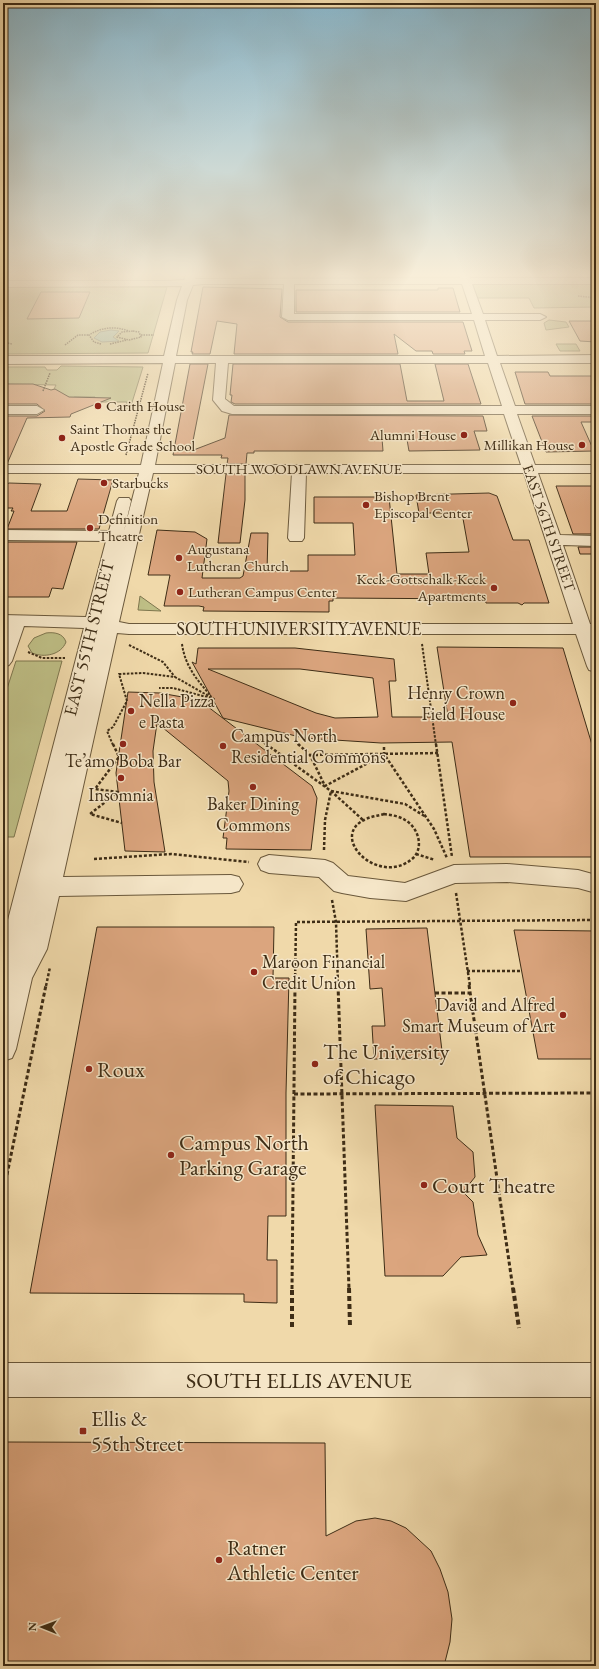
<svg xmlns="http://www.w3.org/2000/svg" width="599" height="1669" font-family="'EB Garamond',serif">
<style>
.green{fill:#bebe85;stroke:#7e764e}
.water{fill:#9bbba3;stroke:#76826b}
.building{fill:#dba57e;stroke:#3e2d16;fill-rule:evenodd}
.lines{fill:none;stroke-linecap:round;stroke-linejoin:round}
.minor-casing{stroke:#6a583b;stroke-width:2}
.path-far4{stroke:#3e2d16;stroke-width:1.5;stroke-dasharray:1.5 1;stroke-linecap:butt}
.path-far3{stroke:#3e2d16;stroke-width:2;stroke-dasharray:2.5 1.5;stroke-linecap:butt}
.path-far2{stroke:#3e2d16;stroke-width:2.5;stroke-dasharray:3 2;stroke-linecap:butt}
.path-far1{stroke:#3e2d16;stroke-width:3;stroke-dasharray:4 2.5;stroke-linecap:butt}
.path{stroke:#3e2d16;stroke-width:4;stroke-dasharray:5 3;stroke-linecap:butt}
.minor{fill:#f5e6c8;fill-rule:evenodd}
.poi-dot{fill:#8f2418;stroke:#f5e6c8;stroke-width:1.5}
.labels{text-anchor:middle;stroke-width:3;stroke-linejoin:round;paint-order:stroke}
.far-poi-label{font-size:15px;fill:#3e2d16;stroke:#f5e6c8;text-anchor:start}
.far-street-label{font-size:15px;fill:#3e2d16;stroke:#f5e6c8}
.street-label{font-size:18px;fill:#3e2d16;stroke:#f5e6c8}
.poi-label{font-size:18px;fill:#3e2d16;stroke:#f5e6c8;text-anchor:start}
.near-poi-label{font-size:22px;fill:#3e2d16;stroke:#f5e6c8;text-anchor:start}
.near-street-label{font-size:22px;fill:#3e2d16;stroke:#f5e6c8}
</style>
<rect width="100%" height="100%" fill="#f0d9aa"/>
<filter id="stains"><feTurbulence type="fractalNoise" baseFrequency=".005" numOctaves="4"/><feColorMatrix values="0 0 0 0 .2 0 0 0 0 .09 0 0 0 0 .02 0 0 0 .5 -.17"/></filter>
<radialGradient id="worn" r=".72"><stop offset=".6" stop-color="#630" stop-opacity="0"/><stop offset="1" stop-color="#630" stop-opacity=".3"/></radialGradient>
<!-- green -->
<path class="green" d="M477,284H596V307L534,308L529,298H477L473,285Z
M3,287H167L148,353L3,354Z
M549,320L566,322L569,327L546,330L544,323Z
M556,344H576L580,351H560Z
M61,366L143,367L130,409H125L127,402H93L95,397H75L68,399L54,389L56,385L3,384V367H45L47,370H57Z
M140,596L161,611L138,610Z
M46,633C54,632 63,633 66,642C61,655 44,658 32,653L28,646L34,638Z
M16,661H62L14,837H3V701Z"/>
<!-- water -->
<path class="water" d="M111,330L119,331L113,337L119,341L102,342L94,338L100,332Z"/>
<!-- building -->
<path class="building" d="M203,287L282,289L280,317L288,322H463L472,351H464L465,354H433L432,351H416L394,334L398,354H234L237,324L217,321L210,354H192L193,352H191Z
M438,288H453L460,312H296V290H438Z
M41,292H90L79,318L27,319Z
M569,321H596V342L580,341Z
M190,364H208L191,451L225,438L229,415L483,416L487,431H474L480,450L409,451L406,434L382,438L383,451H254V453H247L246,464H227L228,458H221L222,455H173Z
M233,364H400L407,401H444L435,364H468L481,404H235L231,402L232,395H230Z
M515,372H548L550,376H596V404H525Z
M3,384H33L51,390L55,389L69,397L111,398L71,414L70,417L27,418L7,464H3V416H37L45,411L37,404H3Z
M532,416H596V422H581L594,451L546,452Z
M226,474H245V500L240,543H218Z
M78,479L113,480L99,529H7L14,511H11L13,508H3V486L9,483L41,484L31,511H67Z
M556,486H596V534H573Z
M489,493L497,496L513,540H529L549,603H524L522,605L518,603H486L485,599L333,598V601H329V612L203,611L204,607L199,606H164L170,575H148L157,530L195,532L207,539L202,578H240L243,576L251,533H268L267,571H308V555H355L353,523H314V497H389L397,574H429L426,553L469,552L462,513H419L416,495Z
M3,542H77L63,589L52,588L49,597H3Z
M578,547H596V554H580Z
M437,647L563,648L596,758V857H470L452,742L381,743L304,738L223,718L192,662L196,664L198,648H295L394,659L396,681H389L392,717H448ZM208,669H300L373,678L378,717L335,718L316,713Z
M128,692L160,693L199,700L312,786L317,798L311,850L226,849L227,838H223L229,791L228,781L157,723L153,751L154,782L165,852L125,851L116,773Z
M97,927H274L273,978H289L286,1093V1216H268L267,1260H277V1303L244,1302V1294L30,1293Z
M427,928L443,1059H374L372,1026H385L382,988L370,989L366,929Z
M514,930L596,931V1059H538Z
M375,1105L453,1106L457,1138L473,1152L475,1177L463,1192L473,1202L478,1235L487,1255L461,1257L443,1276H385Z
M6,1442L325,1443L326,1536L356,1521L375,1518L391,1521L406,1528L431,1551L440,1569L448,1592L452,1619L450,1642L444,1666H3V1460Z"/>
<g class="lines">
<defs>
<path id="minor" d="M186,275H196L195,279L460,278L459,275H469L470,278H596V284H472L483,314H540L546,317L540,320H485L497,356L596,355V363H500L515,406H596V414H517L535,465H596V473H538L560,535L596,536V546L563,545L590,624H596V634H594L596,640V672L589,670L587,666L576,634H129L117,633L63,877L231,875L239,877L243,884L239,891L231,893L59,896L47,949L32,978L16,1049L12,1058L3,1061V995L7,977L3,962V939L84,628L24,626L12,661L9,665L3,667V635L6,625H3V615L86,617L106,541L3,540V530L109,531L117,501L119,498H129L131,501L124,531L139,473H3V465H141L163,363L3,364V356H164L177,300L182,286L3,287V281H168L184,280ZM203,284H284L282,317L288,320H474L485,356H176L187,300L193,285ZM294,284H462L472,314H294ZM175,363H216L213,400L222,411L232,414H504L521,465H155ZM228,363H488L502,406H234L225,399ZM153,473H292L288,538L290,541H302L304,538L306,473H524L573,624H129L119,622Z
M3,406H37L44,410L37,414H3Z
M269,855L325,860L333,863L348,876L405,883L454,865L507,864L578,870L596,875V893L578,888L507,882L455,883L406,901L370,898L342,893L334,891L319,877L269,873L261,870L258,864L261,858Z
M3,1363H596V1397H3Z"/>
</defs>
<!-- minor casing -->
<use href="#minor" class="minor-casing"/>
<!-- path-far4 -->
<path class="path-far4" d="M578,296L596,298
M133,331L139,332L141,337L129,340L117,337L122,332Z
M141,335H154
M3,342L12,344
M101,344L94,342L89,335C102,327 115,326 129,331
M110,344L127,340
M65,345L78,335H89
M43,391L50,373
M126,455L148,373"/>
<!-- path-far3 -->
<path class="path-far3" d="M182,644C185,666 197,680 211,696
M422,644L436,745
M129,645L163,662L175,677
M28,652L42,658H65
M254,735L267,745
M295,741L299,745
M113,745L107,731L113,727L127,701L119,674L143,673L175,677L214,699L173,688H159"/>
<!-- path-far2 -->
<path class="path-far2" d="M113,744L119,757L95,789L118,792L90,814L122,823
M266,744L331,791L363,820
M298,744L310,755L325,786L383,755
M436,744L452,857
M384,747V754L434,829L447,858
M310,755L440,753
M331,791L405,804L426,817
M384,814C391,815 399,816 405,820C418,827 425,848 412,859C378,887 327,836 366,819C372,816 378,816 384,814Z
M324,850L325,820L331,791
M416,854L435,860
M94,859L171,854L249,862
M456,893L470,986
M332,900L336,922L338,986
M467,971H522
M46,986L50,967
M295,986L296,922L596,920"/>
<!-- path-far1 -->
<path class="path-far1" d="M338,985L349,1289
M469,985L513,1289
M435,993H470
M294,1094L596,1093
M3,1194L46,985
M292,1289L295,985"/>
<!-- path -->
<path class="path" d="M349,1288L350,1327
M513,1288L519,1328
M292,1327V1288"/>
<!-- minor -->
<use href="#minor" class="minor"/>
</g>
<!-- sky -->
<linearGradient id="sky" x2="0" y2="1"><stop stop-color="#89b7cc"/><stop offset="0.54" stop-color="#f8eed9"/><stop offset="1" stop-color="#f8eed9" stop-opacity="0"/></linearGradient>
<rect width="599" height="509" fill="url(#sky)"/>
<!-- markers -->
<g class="poi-dot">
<circle cx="98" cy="406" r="4"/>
<circle cx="464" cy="435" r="4"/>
<circle cx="62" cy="438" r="4"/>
<circle cx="582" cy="445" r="4"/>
<circle cx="104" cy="483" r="4"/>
<circle cx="366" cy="505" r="4"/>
<circle cx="90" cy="528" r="4"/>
<circle cx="179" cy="558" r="4"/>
<circle cx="494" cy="588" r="4"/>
<circle cx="180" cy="592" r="4"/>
<circle cx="513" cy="703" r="4"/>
<circle cx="131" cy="711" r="4"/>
<circle cx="123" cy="744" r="4"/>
<circle cx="223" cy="746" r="4"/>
<circle cx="121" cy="778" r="4"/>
<circle cx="253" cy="787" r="4"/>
<circle cx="254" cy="972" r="4"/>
<circle cx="563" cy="1015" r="4"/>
<circle cx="315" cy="1064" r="4"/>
<circle cx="89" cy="1069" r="4"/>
<circle cx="171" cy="1155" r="4"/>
<circle cx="424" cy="1185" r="4"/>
<rect x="79" y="1427" width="8" height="8" rx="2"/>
<circle cx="219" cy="1560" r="4"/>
</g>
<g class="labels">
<!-- far-poi labels -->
<g class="far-poi-label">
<text x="106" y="411">Carith House</text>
<text x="70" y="434">Saint Thomas the<tspan x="70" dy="17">Apostle Grade School</tspan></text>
<text x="456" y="440" text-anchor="end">Alumni House</text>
<text x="574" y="450" text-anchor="end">Millikan House</text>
<text x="112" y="488">Starbucks</text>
<text x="374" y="501">Bishop Brent<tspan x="374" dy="17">Episcopal Center</tspan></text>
<text x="98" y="524">Definition<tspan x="98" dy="17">Theatre</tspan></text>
<text x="187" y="554">Augustana<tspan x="187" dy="17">Lutheran Church</tspan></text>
<text x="486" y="584" text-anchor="end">Keck-Gottschalk-Keck<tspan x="486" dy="17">Apartments</tspan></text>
<text x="188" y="597">Lutheran Campus Center</text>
</g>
<!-- far-street labels -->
<g class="far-street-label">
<text x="299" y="474">SOUTH WOODLAWN AVENUE</text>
<text transform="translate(549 528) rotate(71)" y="5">EAST 56TH STREET</text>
</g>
<!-- street labels -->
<g class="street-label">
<text x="299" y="635">SOUTH UNIVERSITY AVENUE</text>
<text transform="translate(89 638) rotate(-76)" y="6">EAST 55TH STREET</text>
</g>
<!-- poi labels -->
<g class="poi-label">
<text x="505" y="699" text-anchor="end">Henry Crown<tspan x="505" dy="21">Field House</tspan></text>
<text x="139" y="707">Nella Pizza<tspan x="139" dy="21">e Pasta</tspan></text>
<text x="231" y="742">Campus North<tspan x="231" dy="21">Residential Commons</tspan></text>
<text x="123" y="767" text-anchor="middle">Te’amo Boba Bar</text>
<text x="121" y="801" text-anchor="middle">Insomnia</text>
<text x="253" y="810" text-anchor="middle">Baker Dining<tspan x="253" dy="21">Commons</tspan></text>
<text x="262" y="968">Maroon Financial<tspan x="262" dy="21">Credit Union</tspan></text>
<text x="555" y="1011" text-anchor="end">David and Alfred<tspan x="555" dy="21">Smart Museum of Art</tspan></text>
</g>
<!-- near-poi labels -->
<g class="near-poi-label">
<text x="323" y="1059">The University<tspan x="323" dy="25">of Chicago</tspan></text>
<text x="97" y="1077">Roux</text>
<text x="179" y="1150">Campus North<tspan x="179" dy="25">Parking Garage</tspan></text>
<text x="432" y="1193">Court Theatre</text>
<text x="91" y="1426">Ellis &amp;<tspan x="91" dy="25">55th Street</tspan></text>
<text x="227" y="1555">Ratner<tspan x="227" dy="25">Athletic Center</tspan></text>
</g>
<!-- near-street labels -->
<g class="near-street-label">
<text x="299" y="1388">SOUTH ELLIS AVENUE</text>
</g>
</g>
<!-- margin -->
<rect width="599" height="1669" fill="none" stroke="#f0d9aa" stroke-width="16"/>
<rect x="4" y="4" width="591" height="1661" fill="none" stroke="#3e2d16" stroke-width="2"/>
<rect x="8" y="8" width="583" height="1653" fill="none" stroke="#3e2d16"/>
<!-- north arrow -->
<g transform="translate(42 1627) rotate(271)" stroke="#f5e6c8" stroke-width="3" paint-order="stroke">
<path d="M0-3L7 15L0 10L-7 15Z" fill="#3e2d16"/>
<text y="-6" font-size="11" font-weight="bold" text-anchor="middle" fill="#3e2d16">N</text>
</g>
<rect width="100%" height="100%" filter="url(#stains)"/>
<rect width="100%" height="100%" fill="url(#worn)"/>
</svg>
